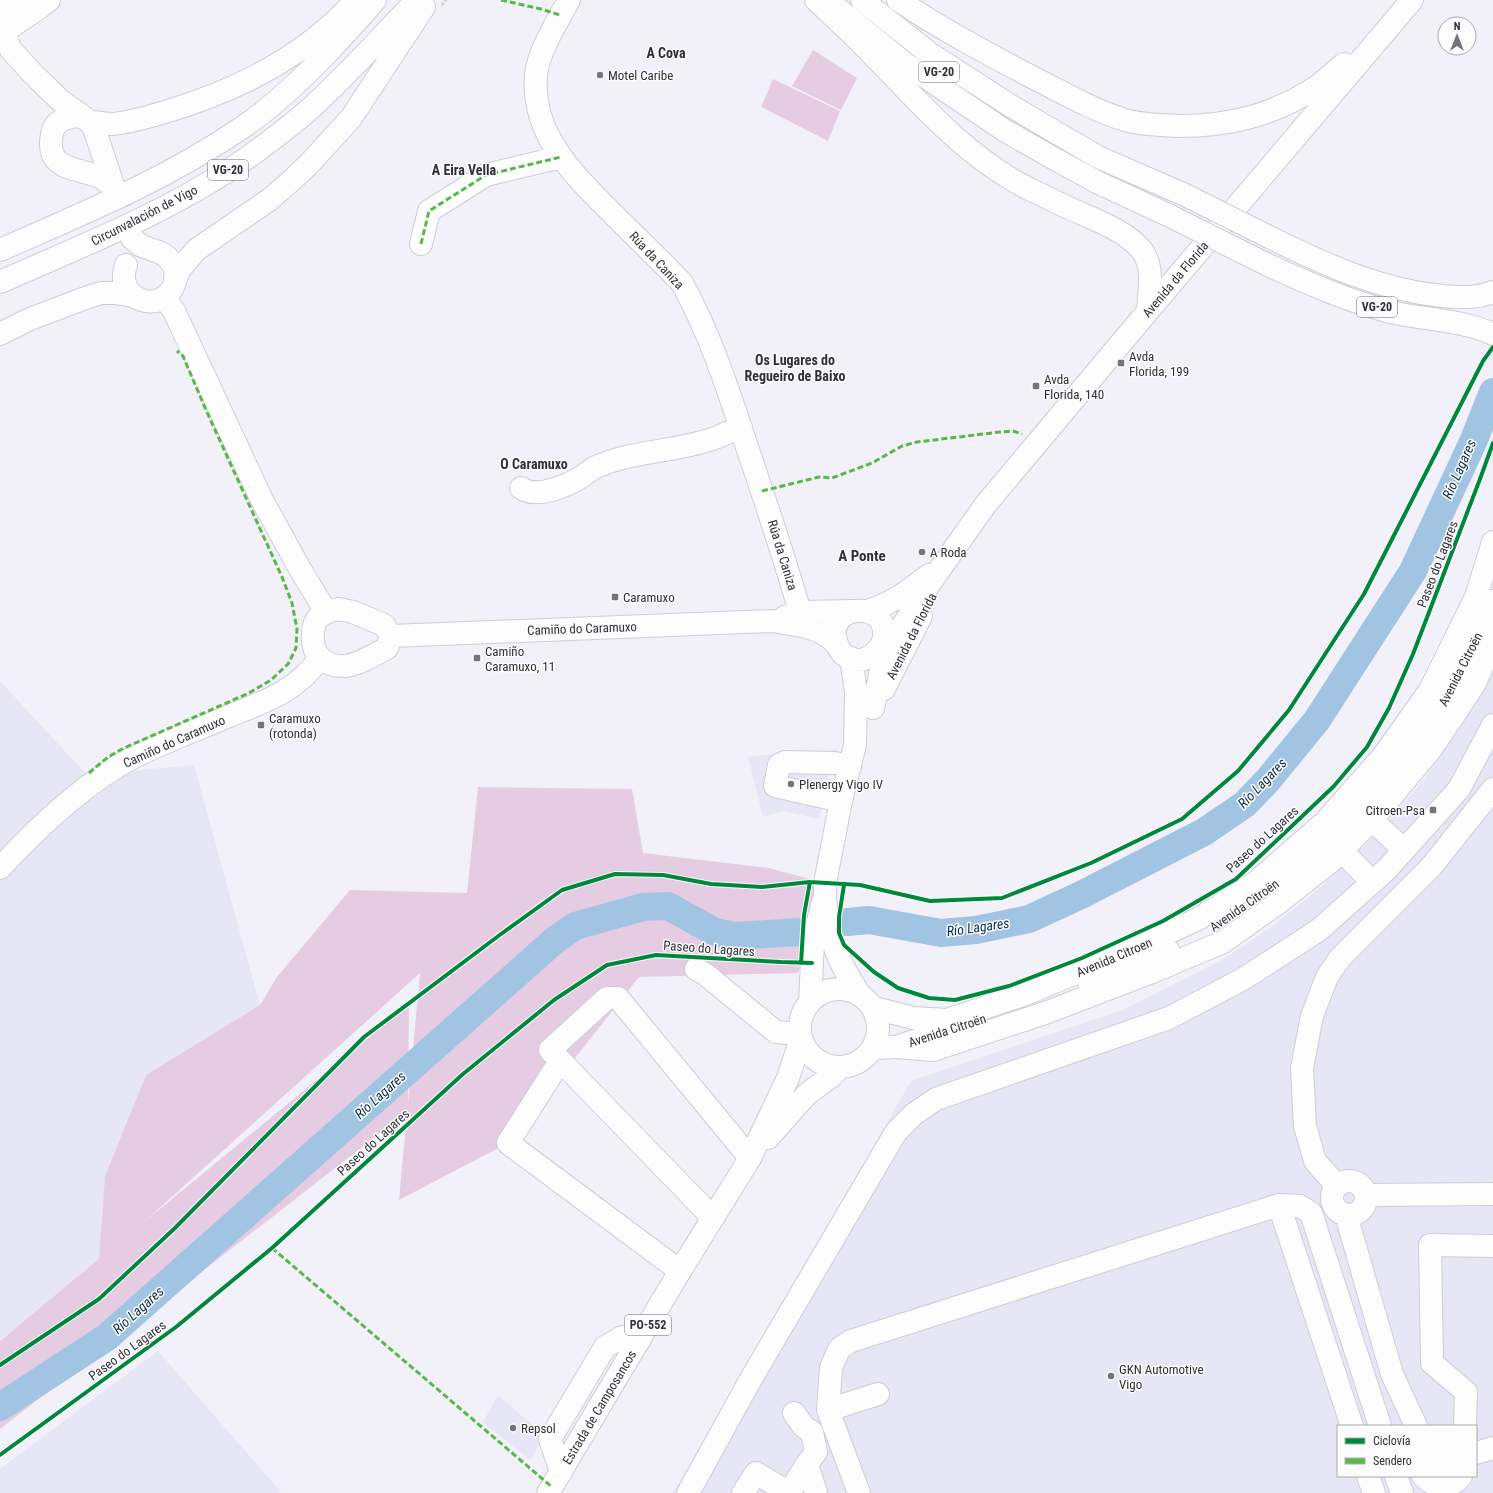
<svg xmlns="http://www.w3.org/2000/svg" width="1493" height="1493" font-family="'Roboto Condensed',sans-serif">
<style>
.built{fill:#e7e6f7;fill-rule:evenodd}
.green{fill:#e6cce3;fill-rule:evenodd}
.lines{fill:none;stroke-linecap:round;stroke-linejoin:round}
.river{stroke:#a2c4e3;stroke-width:28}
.major-tunnel{stroke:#cbcad3;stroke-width:22;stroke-dasharray:22 11;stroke-linecap:butt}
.minor-casing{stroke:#cecdd5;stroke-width:24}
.major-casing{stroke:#cecdd5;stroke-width:24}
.highway-casing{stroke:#cecdd5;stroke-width:24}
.path{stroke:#d0d0d3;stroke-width:2.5;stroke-dasharray:3 2;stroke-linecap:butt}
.minor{stroke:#fdfdfe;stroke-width:22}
.major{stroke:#fdfdfe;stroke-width:22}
.highway{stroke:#fdfdfe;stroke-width:22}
.highway-bridge-casing{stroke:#cecdd5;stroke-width:24;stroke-linecap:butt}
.highway-bridge{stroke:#fdfdfe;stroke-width:22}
.quiet{stroke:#58b947;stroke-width:3;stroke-dasharray:6 3;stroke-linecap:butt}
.cycleway-casing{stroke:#fcfcfc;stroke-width:6}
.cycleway{stroke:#00873e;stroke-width:4}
.poi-dot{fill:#74747c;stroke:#fcfcfc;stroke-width:1.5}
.labels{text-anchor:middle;stroke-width:3;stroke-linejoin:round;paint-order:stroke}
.shield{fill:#fcfcfc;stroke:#6d6d73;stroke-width:1}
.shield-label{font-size:12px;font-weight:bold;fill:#303038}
.poi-label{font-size:13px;fill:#303038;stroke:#fcfcfc;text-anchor:start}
.street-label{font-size:13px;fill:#303038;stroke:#fcfcfc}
.neighbourhood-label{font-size:14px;font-weight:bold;fill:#303038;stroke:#fcfcfc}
.water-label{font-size:14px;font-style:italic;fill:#072f4a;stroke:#fcfcfc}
.quarter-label{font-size:15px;font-weight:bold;fill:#303038;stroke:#fcfcfc}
</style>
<rect width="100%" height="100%" fill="#f2f1fa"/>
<!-- built -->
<path class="built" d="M1493,667V1493H673L911,1081L1120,1011L1222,960L1271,927L1321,887L1388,822L1428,774L1465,720ZM1338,1426H1476V1476H1338Z
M0,681L87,775L194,765L260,1005L146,1075L105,1176L99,1262L0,1340Z
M836,749L819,819L783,811L763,817L748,757L792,752L817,754Z
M158,1351L282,1493H0V1469Z
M498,1395L545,1436L530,1460L483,1422Z"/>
<!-- green -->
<path class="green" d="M813,50L857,78L841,110L792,86Z
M773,79L840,111L828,141L761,107Z
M478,787L632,789L643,853L769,868L825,883L798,973L639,977L508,1143L399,1200L407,1112L0,1429V1341L99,1259L105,1176L146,1075L260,1005L277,977L350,890L467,893ZM420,973L408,1104L409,1004L144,1222Z"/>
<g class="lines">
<!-- river -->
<path class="river" d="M847,922L869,920L941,933L976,930L1029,919L1081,895L1204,832L1245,804L1268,780L1317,720L1413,571L1473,442L1493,392
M0,1407L107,1337L555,940L575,926L643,907L668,906L715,932L734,936L800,932"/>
<!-- major-tunnel -->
<path class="major-tunnel" d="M114,188L132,238"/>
<defs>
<path id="minor" d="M569,0C558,20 538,52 536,75C531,135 574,175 613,214C636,237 659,259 682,283C710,334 728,389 746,444C765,500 784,556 800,612
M0,13L21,0
M6,31L7,41L11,50L34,75L61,101L85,118
M0,34L39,8L49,0
M421,244L429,211L486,175L561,157
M164,297L174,311L262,500L300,569L326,612
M521,488C536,499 567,486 581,477C586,474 591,469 596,467C632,451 672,452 709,440C720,437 730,431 741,427
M339,609L353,612L384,625L391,636L387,648C376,654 358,665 345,666C324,667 311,654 313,634C313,628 314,622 319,617C325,612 332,610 339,609Z
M785,617L800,612L853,611
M391,636L773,621C794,625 821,626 836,644
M841,801L775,786L779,765L785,762L835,763L850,766
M1372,820L1404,850
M1342,851L1372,882
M0,868C38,827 82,785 132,758C163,742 197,730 229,716C264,702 297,691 319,659
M696,969L705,974L776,1032L800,1034
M896,1047L933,1050L1045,1013L1152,972L1223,942L1278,903L1330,862L1372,820L1431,749L1456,712L1475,683L1493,641
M560,1061L508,1143L680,1271
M1332 1198a17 17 0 1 1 34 0a17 17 0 1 1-34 0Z
M1337,1186L1315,1161L1305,1126L1302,1068L1312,1016L1327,977L1340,958L1431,867L1493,789
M1366,1195L1493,1194
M1279,1205L1300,1206L1311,1213L1380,1426
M1346,1215L1392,1374L1416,1426
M713,1218L550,1050L607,998H618L750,1158
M828,1410L878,1394
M1465,1426L1466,1392L1432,1363L1430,1245L1493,1246
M1476,1453L1493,1448
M807,1464L816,1493
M561,1472L550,1439L605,1347L622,1337L639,1341
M1368,1476L1374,1493
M1396,1476L1402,1493
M1423,1476C1434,1488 1451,1489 1461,1476
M688,1493L752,1377L896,1132L914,1114L936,1099L1169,1018L1243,979L1319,930L1387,869L1459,789L1493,725
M743,1493L756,1473L789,1493
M789,1493L807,1464L816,1452L812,1432L804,1427L794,1413
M859,1493L828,1410L831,1368L839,1349L851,1341L1279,1205L1352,1426"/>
<path id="major" d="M816,0C831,14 847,29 862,44C913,95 961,154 1027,188C1042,195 1056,202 1071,209C1093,219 1128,231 1143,252C1154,268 1149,292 1148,311
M898,0C941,29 986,53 1032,77C1062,92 1092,110 1125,120C1142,125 1161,125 1178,126C1231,126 1274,115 1318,86C1327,79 1335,71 1344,64
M77,116C85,118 89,120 94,128L114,188C109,183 103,178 97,176C74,167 45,170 52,134C54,121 65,118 77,116Z
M126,265C113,301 165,317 175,282C177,274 175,266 169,259C162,251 151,250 142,246C138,244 135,241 132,238
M0,334L30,319L88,297L101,293H115L133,296
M867,611C893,603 907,592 929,575
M884,640L900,630L930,583L986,504L1148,311L1412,0
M851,658L856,692L855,745L841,801L825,883C824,907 830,940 841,962C846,973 853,983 859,994
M884,689L921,616
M873,708C879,682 884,658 884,632C883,601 831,605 835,636C836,642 838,648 842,653C858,668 876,657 884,640
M1283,878L1331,839L1386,781L1421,740L1467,662L1493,601
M1089,982L1119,972L1168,950
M800 1028a39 39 0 1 1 78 0a39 39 0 1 1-78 0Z
M810,1002L813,941L823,902
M874,1008L914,1018L947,1020L1023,995L1112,958L1198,919L1255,883L1325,822L1384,755L1430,690L1476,597L1493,542
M874,1048L896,1047L963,1025
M768,1138L807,1094L833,1075L839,1068
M548,1493L680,1271L750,1158L788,1078L801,1039"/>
<path id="highway" d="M827,0L903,62L1004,130L1053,158L1097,182L1168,215
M862,0L929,53L1011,106L1098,157L1183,194
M90,122C97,122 105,124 112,124C129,123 148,117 165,112C236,91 306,56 356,0
M1275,240C1328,266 1382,290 1442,296C1461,297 1475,299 1493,292
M0,250C82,214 165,180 240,129C273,107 301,80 328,52C344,35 360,18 375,0
M1266,264C1307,283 1350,302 1395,313C1428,320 1462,320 1493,334
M175,279L180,269L196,250L269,200L291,181L309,164L351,118L424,7
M0,282C86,244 177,209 254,153C273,139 293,124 311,108C348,74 382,36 417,0"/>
</defs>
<!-- minor casing -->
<use href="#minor" class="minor-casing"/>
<!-- major casing -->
<use href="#major" class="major-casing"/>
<!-- highway casing -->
<use href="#highway" class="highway-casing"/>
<!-- path -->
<path class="path" d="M442,5L446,0
M1374,734C1400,688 1418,639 1438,590C1457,541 1476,492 1493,443
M715,958L794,962
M863,962C889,985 913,996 948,999
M0,1455L176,1327L272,1248L463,1074L554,1000L607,965L656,955L684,956"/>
<!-- minor -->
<use href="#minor" class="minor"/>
<!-- major -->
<use href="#major" class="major"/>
<!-- highway -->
<use href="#highway" class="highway"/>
<defs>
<path id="highway-bridge" d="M1183,194L1275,240
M1168,215L1266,264"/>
</defs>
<!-- highway-bridge casing -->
<use href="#highway-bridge" class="highway-bridge-casing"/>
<!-- highway-bridge -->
<use href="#highway-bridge" class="highway-bridge"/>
<!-- quiet -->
<path class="quiet" d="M501,0L541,9L560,15
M421,244L429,211L486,175L561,157
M762,491L819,477L832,478L872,463L902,446L917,442L1000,432L1013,431L1022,434
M89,773L108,757L122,749L249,693L271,680L288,664L296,648L297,629L292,603L282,577L206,410L183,356L177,351
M272,1248L552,1487"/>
<defs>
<path id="cycleway" d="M844,885L839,917V933L844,945L874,972L898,988L929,998L955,1000L1009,986L1082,958L1163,921L1236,879L1334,786L1367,747L1389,708L1413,654L1480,479L1493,443
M801,963L804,915L810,882
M0,1365L99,1299L175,1228L364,1037L501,934L562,890L615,874L663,875L711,884L762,887L810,882L860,885L930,901L1002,898L1091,863L1182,819L1238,771L1289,710L1364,594L1483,361L1493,347
M0,1455L176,1327L272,1248L463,1074L554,1000L607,965L656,955L781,962L812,963"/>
</defs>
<!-- cycleway casing -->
<use href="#cycleway" class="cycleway-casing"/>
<!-- cycleway -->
<use href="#cycleway" class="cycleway"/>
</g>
<!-- markers -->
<g class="poi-dot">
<circle cx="600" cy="75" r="4"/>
<rect x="1117" y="359" width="8" height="8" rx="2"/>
<rect x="1032" y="382" width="8" height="8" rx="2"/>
<circle cx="922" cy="552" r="4"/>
<rect x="611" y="593" width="8" height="8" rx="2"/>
<rect x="473" y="654" width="8" height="8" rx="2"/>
<rect x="257" y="721" width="8" height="8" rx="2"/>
<circle cx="791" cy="784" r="4"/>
<rect x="1429" y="806" width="8" height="8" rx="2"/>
<circle cx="1111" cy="1376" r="4"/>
<circle cx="513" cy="1428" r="4"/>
</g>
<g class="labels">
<!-- shield labels -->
<g class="shield">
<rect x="919" y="62" width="40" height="20" rx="3"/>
<rect x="208" y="160" width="40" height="20" rx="3"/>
<rect x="1357" y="297" width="40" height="20" rx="3"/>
<rect x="625" y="1315" width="46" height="20" rx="3"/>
</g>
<g class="shield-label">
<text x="939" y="76">VG-20</text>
<text x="228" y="174">VG-20</text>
<text x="1377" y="311">VG-20</text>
<text x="648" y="1329">PO-552</text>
</g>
<!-- poi labels -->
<g class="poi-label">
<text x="608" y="80">Motel Caribe</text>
<text x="1129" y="361">Avda<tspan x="1129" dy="15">Florida, 199</tspan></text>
<text x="1044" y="384">Avda<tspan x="1044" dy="15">Florida, 140</tspan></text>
<text x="930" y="557">A Roda</text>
<text x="623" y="602">Caramuxo</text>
<text x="485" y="656">Camiño<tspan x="485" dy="15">Caramuxo, 11</tspan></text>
<text x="269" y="723">Caramuxo<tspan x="269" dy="15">(rotonda)</tspan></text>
<text x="799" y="789">Plenergy Vigo IV</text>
<text x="1425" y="815" text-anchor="end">Citroen-Psa</text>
<text x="1119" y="1374">GKN Automotive<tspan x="1119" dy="15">Vigo</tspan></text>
<text x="521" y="1433">Repsol</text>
</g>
<!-- street labels -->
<g class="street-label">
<text transform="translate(144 215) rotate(-27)" y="5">Circunvalación de Vigo</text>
<text transform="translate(657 260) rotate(47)" y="5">Rúa da Caniza</text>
<text transform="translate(1175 279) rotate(-50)" y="5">Avenida da Florida</text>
<text transform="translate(783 555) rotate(73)" y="5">Rúa da Caniza</text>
<text transform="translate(1437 564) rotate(-69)" y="5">Paseo do Lagares</text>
<text transform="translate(582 628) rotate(-2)" y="5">Camiño do Caramuxo</text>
<text transform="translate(911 636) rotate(-63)" y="5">Avenida da Florida</text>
<text transform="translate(1460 669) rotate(-63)" y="5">Avenida Citroën</text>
<text transform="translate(174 741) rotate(-24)" y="5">Camiño do Caramuxo</text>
<text transform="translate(1262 839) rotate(-42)" y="5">Paseo do Lagares</text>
<text transform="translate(1244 905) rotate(-35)" y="5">Avenida Citroën</text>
<text transform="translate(709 948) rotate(4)" y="5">Paseo do Lagares</text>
<text transform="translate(1114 957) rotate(-23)" y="5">Avenida Citroen</text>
<text transform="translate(947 1030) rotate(-18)" y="5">Avenida Citroën</text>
<text transform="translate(373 1142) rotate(-42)" y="5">Paseo do Lagares</text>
<text transform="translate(127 1350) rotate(-36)" y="5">Paseo do Lagares</text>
<text transform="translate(599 1407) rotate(-59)" y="5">Estrada de Camposancos</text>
</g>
<!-- neighbourhood labels -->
<g class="neighbourhood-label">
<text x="666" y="58">A Cova</text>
<text x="464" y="175">A Eira Vella</text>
<text x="795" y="365">Os Lugares do<tspan x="795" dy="16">Regueiro de Baixo</tspan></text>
<text x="534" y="469">O Caramuxo</text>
</g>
<!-- water labels -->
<g class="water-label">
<text transform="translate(1459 469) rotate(-66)" y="5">Río Lagares</text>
<text transform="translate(1262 783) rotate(-46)" y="5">Río Lagares</text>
<text transform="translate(978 927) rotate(-8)" y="5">Río Lagares</text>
<text transform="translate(380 1095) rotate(-42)" y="5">Río Lagares</text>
<text transform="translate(138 1310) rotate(-42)" y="5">Río Lagares</text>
</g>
<!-- quarter labels -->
<g class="quarter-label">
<text x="862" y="561">A Ponte</text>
</g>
</g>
<!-- legend -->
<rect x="1337" y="1425" width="140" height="52" fill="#fcfcfc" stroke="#aaaaae"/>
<rect x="1345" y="1438" width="20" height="6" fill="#00873e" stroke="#aaaaae"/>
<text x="1373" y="1445" font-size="12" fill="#303038">Ciclovía</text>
<rect x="1345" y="1458" width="20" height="6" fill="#58b947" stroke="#aaaaae"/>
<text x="1373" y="1465" font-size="12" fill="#303038">Sendero</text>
<!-- north arrow -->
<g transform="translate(1457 36)"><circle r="19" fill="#fcfcfc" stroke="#aaaaae"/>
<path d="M0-3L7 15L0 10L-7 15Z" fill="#74747c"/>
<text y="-6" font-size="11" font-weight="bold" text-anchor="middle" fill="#303038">N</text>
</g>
</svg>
